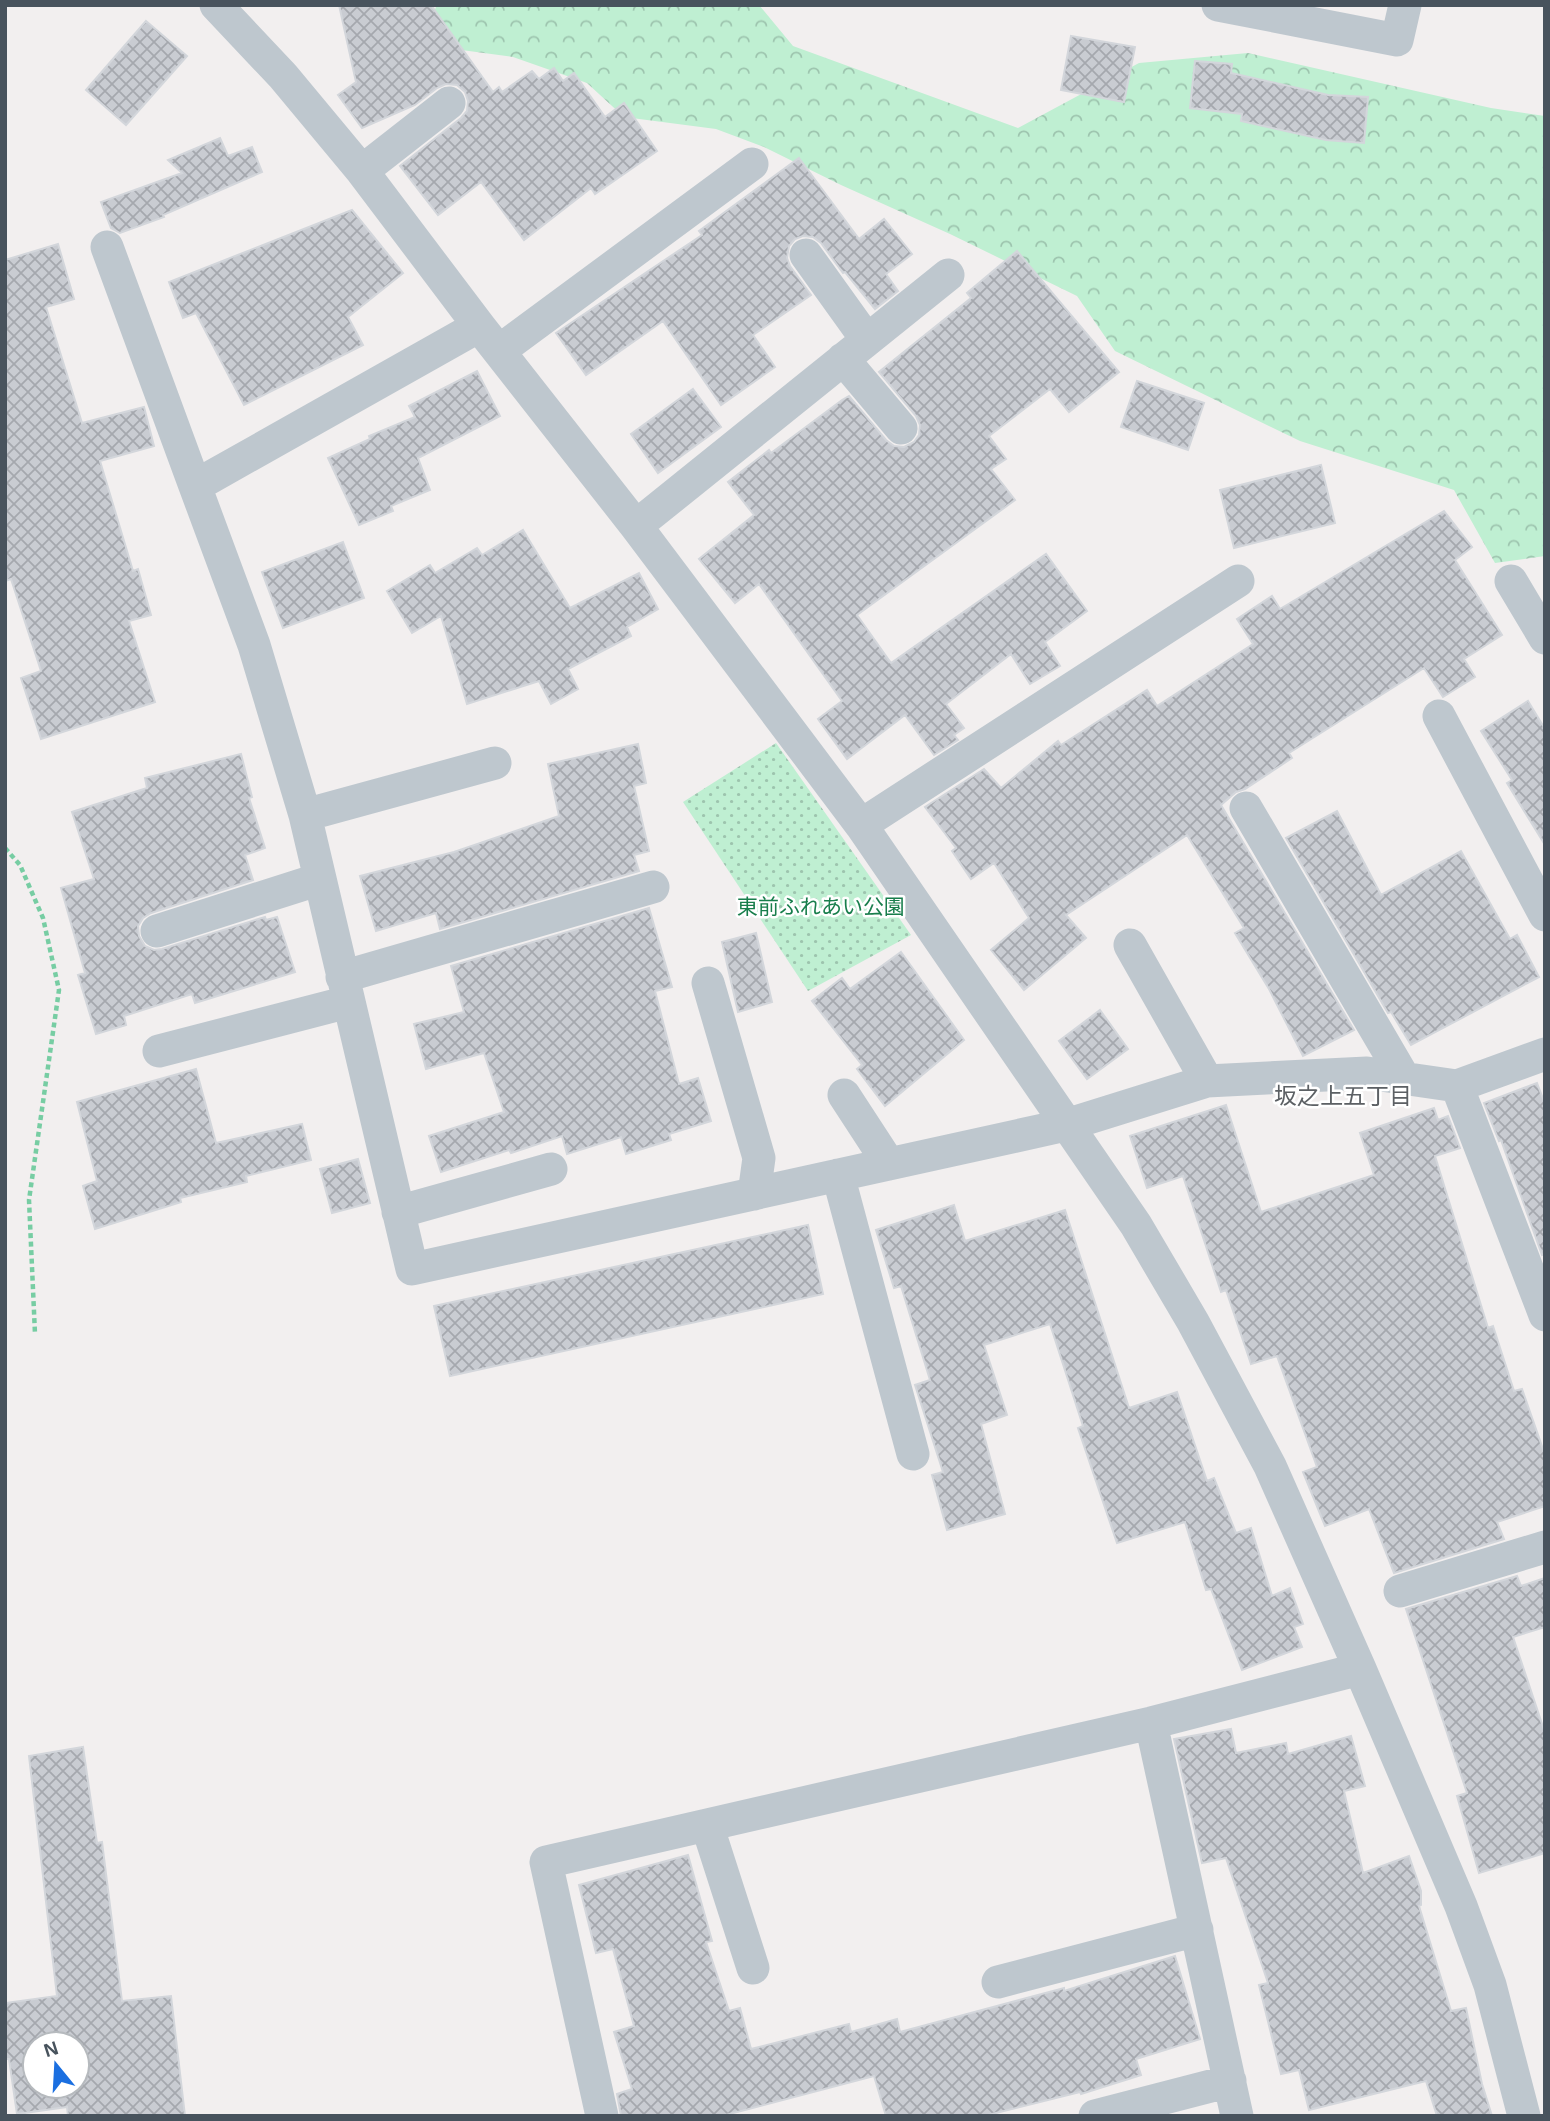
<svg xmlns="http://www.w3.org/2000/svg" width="1550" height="2121" font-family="Arial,'Noto Sans JP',sans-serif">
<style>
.green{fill:url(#green-dots)}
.forest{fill:url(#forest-crowns)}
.building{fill:url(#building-cross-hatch);stroke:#d3d6db;stroke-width:2;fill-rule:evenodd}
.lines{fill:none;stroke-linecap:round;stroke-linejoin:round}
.path{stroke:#77cda3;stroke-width:4.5;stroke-dasharray:5 3.5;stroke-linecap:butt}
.minor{stroke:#bec7ce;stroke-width:33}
.labels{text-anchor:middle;stroke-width:5;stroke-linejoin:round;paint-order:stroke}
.park-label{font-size:21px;fill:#187e4c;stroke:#fff}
.neighbourhood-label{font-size:23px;fill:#5c6064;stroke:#fff}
</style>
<defs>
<pattern id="green-dots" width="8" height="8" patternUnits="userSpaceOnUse" patternTransform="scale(1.75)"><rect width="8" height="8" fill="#bfefd2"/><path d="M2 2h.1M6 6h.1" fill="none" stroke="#9dc4ae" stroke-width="1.8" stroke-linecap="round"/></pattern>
<pattern id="forest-crowns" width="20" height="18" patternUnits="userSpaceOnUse" patternTransform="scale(1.75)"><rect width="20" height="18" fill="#bfefd2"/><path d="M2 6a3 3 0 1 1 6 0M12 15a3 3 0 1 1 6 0" fill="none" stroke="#9dc4ae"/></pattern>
<pattern id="building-cross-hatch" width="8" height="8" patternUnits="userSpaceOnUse" patternTransform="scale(1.75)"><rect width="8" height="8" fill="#c9ccd2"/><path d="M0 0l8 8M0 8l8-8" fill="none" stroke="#a5a8ae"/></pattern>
</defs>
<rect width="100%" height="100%" fill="#f2efef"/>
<!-- green -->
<path class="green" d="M776,743L911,935L808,991L683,802Z"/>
<!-- forest -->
<path class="forest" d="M437,5H759L793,46L1018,128L1139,63L1248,53L1491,108L1545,116V556L1495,563L1454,490L1300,441L1115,351L1077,296L950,234L841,185L764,147L716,129L624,117L587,83L513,57L454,49L431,18Z"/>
<!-- building -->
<path class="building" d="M339,5H431L493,92L499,87L502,92L532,71L539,79L554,68L563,81L574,73L605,117L624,103L657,151L595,194L591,188L524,240L481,182L438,215L400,166L461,118L467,111L468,101L465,92L457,85L446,84L437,88L415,105L362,128L338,95L356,82Z
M146,21L187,56L126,125L86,90Z
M1071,36L1135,47L1124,102L1061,90Z
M1195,61L1232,64L1231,73L1328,95L1368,97L1364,143L1326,140L1241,121L1242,114L1190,108Z
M220,138L228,156L252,147L262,172L163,215L164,217L120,233L111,228L101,202L182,173L168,160Z
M799,158L859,239L884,219L912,254L886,274L898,291L875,309L845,272L843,273L821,243L813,237L803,236L795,239L789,246L787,258L790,266L811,295L753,335L775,367L721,405L663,321L586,375L556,333L702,235L699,231Z
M352,210L403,273L348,317L363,345L244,405L196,313L183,318L169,282Z
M58,244L74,299L46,307L82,423L144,407L154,446L100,461L133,571L138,569L151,615L129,621L155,702L41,739L21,678L41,671L11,579L5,581V260Z
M1017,251L1119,372L1069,412L1050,389L989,436L1006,459L991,469L1015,500L857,615L891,663L1046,554L1087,611L1045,642L1060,666L1030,684L1011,654L946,704L964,728L954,735L958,740L934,755L905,715L847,759L818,719L842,701L759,584L735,603L699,559L754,515L728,482L769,450L771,453L842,400L849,396L886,440L894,446L904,447L914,442L919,435L920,425L916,416L879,372L971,298L967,293Z
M477,371L500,416L418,458L430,490L391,506L393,511L359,525L328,458L370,439L369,436L415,417L409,406Z
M1137,381L1204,403L1188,450L1121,427Z
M693,389L721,427L658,473L631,434Z
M1321,465L1335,523L1234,548L1220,490Z
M1444,511L1472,547L1455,560L1502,635L1464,659L1475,677L1443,697L1424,668L1289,753L1292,758L1245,789L1236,792L1221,805L1354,1030L1303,1056L1269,989L1235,933L1244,928L1187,835L1066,915L1086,938L1024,990L991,950L1029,918L994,863L971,879L952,851L956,848L925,807L984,769L1001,788L1058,741L1061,745L1147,690L1157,706L1253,644L1237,619L1272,596L1280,609Z
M523,530L570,608L639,573L658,609L627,627L631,636L568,669L578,689L551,704L539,681L467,704L441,616L412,633L387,591L430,565L435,573L477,548L482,555Z
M343,542L364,598L283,628L262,572Z
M1528,701L1545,729V845L1507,783L1512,780L1481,731Z
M638,744L646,783L634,786L649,851L634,855L639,871L440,929L436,913L376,931L360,876L454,852L559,816L548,764Z
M241,754L252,797L249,798L265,848L245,855L253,880L151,913L143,918L138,926L139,936L145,946L154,950L162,949L265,917L266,920L277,917L295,972L195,1003L192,994L124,1016L126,1025L96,1034L78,975L85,973L61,888L94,879L72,812L147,788L145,778Z
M1337,811L1381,895L1461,851L1510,939L1517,935L1539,977L1411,1045L1391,1012L1388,1013L1286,838Z
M649,908L672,987L655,991L679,1084L698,1078L711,1121L669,1134L671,1140L626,1154L621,1137L567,1154L562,1136L511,1153L509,1150L441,1172L429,1136L504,1112L484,1053L426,1069L414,1024L464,1012L451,966Z
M756,933L772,1002L738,1012L722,942Z
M901,952L964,1040L885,1106L857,1069L862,1065L812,1001L842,978L850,989Z
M1100,1010L1128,1049L1087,1079L1059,1041Z
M196,1069L216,1143L302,1124L311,1160L246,1176L247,1182L180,1198L181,1202L95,1229L83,1186L97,1181L77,1102Z
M1537,1083L1545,1104V1254L1542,1255L1501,1140L1499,1141L1484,1103Z
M1226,1105L1261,1212L1374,1175L1360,1133L1434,1108L1438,1120L1448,1116L1460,1148L1435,1156L1488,1328L1493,1326L1514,1391L1522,1389L1545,1455V1506L1497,1522L1504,1539L1394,1573L1369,1509L1325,1526L1303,1472L1317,1467L1277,1356L1251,1364L1226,1290L1221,1292L1183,1176L1147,1188L1130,1136Z
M358,1159L370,1203L332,1213L320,1169Z
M954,1205L965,1241L1065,1210L1129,1408L1177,1392L1207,1481L1214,1478L1236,1533L1251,1528L1272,1596L1290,1588L1303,1624L1294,1627L1302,1647L1242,1670L1211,1589L1206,1590L1185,1522L1117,1543L1078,1428L1083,1426L1050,1324L984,1345L1007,1415L981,1424L1005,1514L947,1530L932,1475L943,1472L915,1385L930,1380L901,1286L894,1288L876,1230Z
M808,1225L823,1294L450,1376L434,1306Z
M1517,1576L1521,1586L1545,1578V1627L1513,1637L1545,1733V1853L1479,1873L1457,1796L1467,1793L1406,1609Z
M1231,1729L1236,1753L1286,1743L1288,1754L1351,1736L1365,1786L1344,1791L1363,1873L1409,1856L1421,1891V1905L1419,1906L1451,2011L1466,2008L1482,2084L1492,2116H1437L1426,2081L1309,2110L1299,2070L1281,2074L1259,1985L1268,1983L1226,1858L1202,1863L1174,1739Z
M83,1747L97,1843L102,1842L122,2001L171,1996L185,2116H68L67,2107L17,2114L9,2059H5V2003L57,1996L29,1756ZM35,2044H77V2086H35Z
M688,1855L712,1941L706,1942L729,2011L740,2008L751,2049L849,2024L851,2032L897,2019L900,2032L1064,1988V1991L1175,1956L1200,2039L1136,2059L1141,2075L1081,2094L1080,2092L984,2116H886L874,2076L722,2116H621L617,2094L632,2089L614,2032L634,2026L613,1949L596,1953L579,1885Z"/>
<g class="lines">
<!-- path -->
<path class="path" d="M5,848L20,865L43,918L59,990L29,1200L35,1334"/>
<!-- minor -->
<path class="minor" d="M216,5L283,76L362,171L479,326L636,526L861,825L1136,1225L1193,1322L1270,1466L1360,1669L1461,1906L1490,1985L1524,2116
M1218,5L1397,40L1405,5
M362,171L449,103
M107,247L195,486
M806,255L867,340
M479,326L195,486L254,645L305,815L412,1269L1066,1125L1207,1081L1367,1073L1457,1086L1545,1054
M499,351L752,164
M843,359L901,428
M636,526L948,275
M1511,581L1545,638
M1439,716L1545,915
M1246,808L1404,1078
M305,815L495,763
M861,825L1238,581
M157,931L320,879
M1130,945L1207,1081
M342,977L653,887
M708,983L759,1158L754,1194
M159,1051L348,1002
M1457,1086L1545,1315
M844,1095L889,1164
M838,1175L913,1454
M398,1212L551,1169
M1400,1591L1545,1547
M1151,1723L1237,2116
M707,1825L753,1968
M998,1982L1197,1930
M602,2116L546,1862L1151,1723L1360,1669
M1095,2116L1230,2081"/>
</g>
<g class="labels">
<!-- park labels -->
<g class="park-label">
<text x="821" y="914">東前ふれあい公園</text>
</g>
<!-- neighbourhood labels -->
<g class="neighbourhood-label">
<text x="1343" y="1104">坂之上五丁目</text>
</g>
</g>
<!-- border -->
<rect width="1550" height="2121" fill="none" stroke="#48535d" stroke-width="14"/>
<!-- north arrow -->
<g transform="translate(56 2065) rotate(342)"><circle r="33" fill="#ffffff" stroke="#b6babe" stroke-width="2"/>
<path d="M0-5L12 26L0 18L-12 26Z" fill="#1b6fe0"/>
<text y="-10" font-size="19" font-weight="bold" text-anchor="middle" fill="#48535d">N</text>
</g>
</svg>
